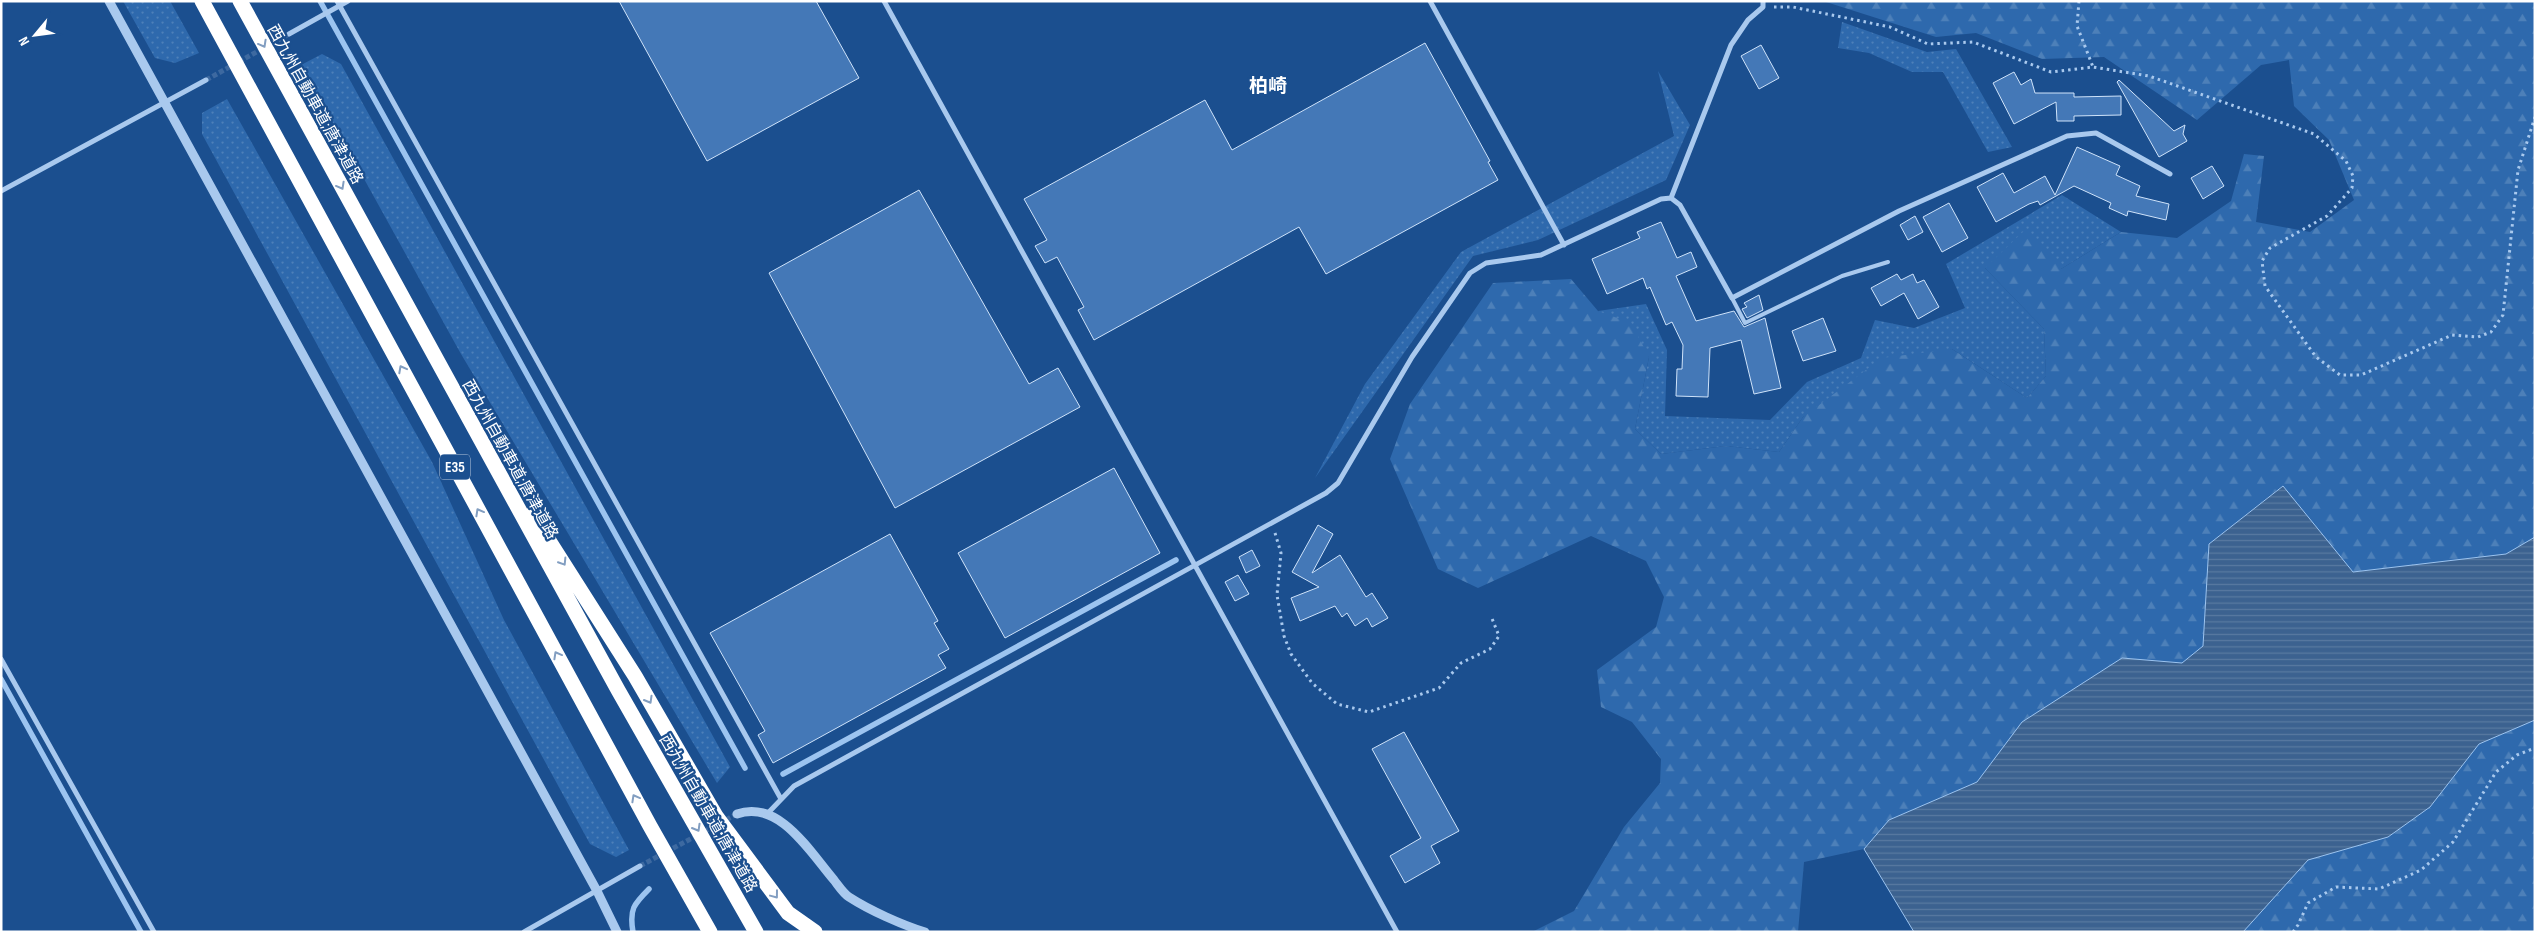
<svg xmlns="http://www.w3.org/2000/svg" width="2536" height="933" font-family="'Sofia Sans Condensed','Noto Sans JP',sans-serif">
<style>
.grass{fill:url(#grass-dots)}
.forest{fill:url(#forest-firs)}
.water{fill:url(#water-rules);stroke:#9cc4f0}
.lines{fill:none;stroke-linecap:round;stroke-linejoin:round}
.stream{stroke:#9cc4f0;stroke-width:5.5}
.building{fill:#4478b7;stroke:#cfe3fa}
.minor-tunnel{stroke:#3d69a0;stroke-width:5;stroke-dasharray:5 2.5;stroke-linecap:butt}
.path{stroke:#a9c9ee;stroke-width:3;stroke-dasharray:2.5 4;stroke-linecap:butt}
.service{stroke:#a9c9ee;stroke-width:4}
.minor{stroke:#a9c9ee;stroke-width:5}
.tertiary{stroke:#a9c9ee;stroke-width:9}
.motorway{stroke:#fff;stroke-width:15}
.oneway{stroke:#829ec1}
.labels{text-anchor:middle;stroke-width:4.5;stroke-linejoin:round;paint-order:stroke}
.shield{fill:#1b4f8f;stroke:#bbcadd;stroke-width:1}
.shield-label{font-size:15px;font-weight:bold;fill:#fff}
.street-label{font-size:16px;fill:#fff;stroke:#1b4f8f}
.quarter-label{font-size:19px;font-weight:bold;fill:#fff;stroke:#1b4f8f}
</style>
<defs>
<pattern id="grass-dots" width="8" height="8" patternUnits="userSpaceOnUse" patternTransform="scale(1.25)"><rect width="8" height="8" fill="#2e69ad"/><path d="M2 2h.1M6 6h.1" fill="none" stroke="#4d80b9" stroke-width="1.8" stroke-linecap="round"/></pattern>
<pattern id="forest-firs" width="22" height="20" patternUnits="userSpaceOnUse" patternTransform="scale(1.25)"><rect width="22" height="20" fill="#2e69ad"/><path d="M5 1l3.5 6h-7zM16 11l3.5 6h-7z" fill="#4d80b9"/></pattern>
<pattern id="water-rules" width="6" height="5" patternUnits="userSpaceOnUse" patternTransform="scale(1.25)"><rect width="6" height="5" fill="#3c6290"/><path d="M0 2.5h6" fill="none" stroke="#597aa1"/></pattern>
</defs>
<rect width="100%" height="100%" fill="#1b4f8f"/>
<!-- grass -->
<path class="grass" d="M123,1H170L199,53L175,63L155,58Z
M1842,22L1927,52L1956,49L2012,147L1988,152L1943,72H1912L1869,53L1838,48Z
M322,54L341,64L730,767L717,783L461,354L301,65Z
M1658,71L1690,125L1666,180L1538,240L1473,256L1315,478L1365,384L1461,252L1674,136Z
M227,99L432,462L504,620L629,850L616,857L590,844L202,134V113Z
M2062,195L2121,232L2061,269L1985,268L2044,329L2046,376L2027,398L1952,349L1803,417L1779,452L1726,446L1661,454L1635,429L1649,357L1598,311L1646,304L1667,350L1665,416L1770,420L1807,382L1861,358L1875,320L1914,328L1965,308L1946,264Z"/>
<!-- forest -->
<path class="forest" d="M1823,1H2535V537L2506,554L2353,572L2282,486L2209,544L2203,646L2182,663L2122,658L2022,722L1977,782L1889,820L1864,849L1804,862L1798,932H1532L1574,911L1624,827L1660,783L1661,759L1632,722L1601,707L1597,670L1656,627L1664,597L1646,561L1591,536L1478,588L1438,569L1390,459L1410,404L1493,283L1571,279L1598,311L1631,323L1649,357L1635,429L1661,454L1726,446L1779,452L1803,417L1882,358L1952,349L2027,398L2046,376L2044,329L1985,268L2026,229L2061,269L2121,232L2177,238L2231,201L2244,154L2264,156L2256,222L2310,232L2354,200L2329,140L2294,106L2289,60L2261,65L2197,120L2104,57L2042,59L1976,33L1936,37Z
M2535,720V932H2243L2308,860L2388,837L2430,807L2479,744Z"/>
<!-- water -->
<path class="water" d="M2283,486L2353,572L2506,554L2535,537V720L2479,744L2430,807L2388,837L2308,860L2243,932H1914L1864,849L1889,820L1977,782L2022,722L2122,658L2182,663L2203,646L2209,544Z"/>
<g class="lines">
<!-- stream -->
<path class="stream" d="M320,1L745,768
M1,679L141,932
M783,774L1176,560
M633,932C629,909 634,904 649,889"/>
</g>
<!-- building -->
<path class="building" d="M619,1H816L859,78L707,161Z
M1425,43L1490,161L1488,162L1498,180L1326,274L1299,227L1094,340L1078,310L1084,307L1057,257L1045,263L1035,246L1047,240L1024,199L1205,100L1232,150Z
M1761,45L1779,78L1759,89L1741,56Z
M2014,72L2021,85L2031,79L2035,93H2074V97L2121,96V115L2074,116V121H2057L2056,102L2014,124L1993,83Z
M2119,80L2174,131L2185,125L2183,134L2187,141L2159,157L2117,82Z
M2077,147L2120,166L2116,175L2140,186L2136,196L2169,204L2166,220L2128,211L2127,216L2109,208L2111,203L2074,186L2040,205L2038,201L2029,204L1996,222L1977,187L2003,173L2014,193L2045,176L2055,195Z
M2212,166L2224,186L2203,199L2191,178Z
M919,190L1029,384L1058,368L1080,407L895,508L769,273Z
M1949,203L1968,238L1942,252L1923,217Z
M1915,216L1923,232L1908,240L1900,225Z
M1661,222L1677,258L1691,252L1697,267L1676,276L1696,321L1734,311L1744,327L1765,318L1781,388L1754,394L1741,340L1710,348L1708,397L1676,396L1677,369H1682L1683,345L1672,322L1666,325L1650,287L1647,289L1643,278L1607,294L1592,259L1640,238L1637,232Z
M1897,274L1901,280L1913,274L1917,283L1924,280L1939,307L1918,319L1904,293L1881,306L1871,288Z
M1759,295L1763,310L1747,318L1742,309L1747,307L1744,303Z
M1823,318L1836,351L1803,361L1792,331Z
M1114,468L1160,553L1005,638L958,553Z
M1318,525L1333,534L1312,573L1340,555L1366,597L1372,593L1388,618L1372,627L1367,618L1355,626L1347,613L1342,617L1335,606L1300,621L1291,598L1319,587L1292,572Z
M890,534L938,621L934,623L949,649L938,655L946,668L773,763L758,735L765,731L710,633Z
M1252,550L1260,566L1246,573L1239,557Z
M1238,575L1249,594L1235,601L1225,582Z
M1404,732L1459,831L1431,846L1440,863L1405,883L1390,856L1421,838L1372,749Z"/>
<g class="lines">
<!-- minor-tunnel -->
<path class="minor-tunnel" d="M206,80L289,34
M640,866L737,814"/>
<!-- path -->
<path class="path" d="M2079,1L2077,26L2093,67
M1774,7H1793L1890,27L1928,44L1973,42L2051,72L2093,67L2149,76L2314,134L2346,161L2353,176L2352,188L2327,216L2270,248L2262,261L2265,286L2316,357L2340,375H2361L2452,335L2478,337L2491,332L2503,315L2518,170L2535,117
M1275,533L1281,553L1277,595L1284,636L1291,654L1312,683L1337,704L1369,712L1439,688L1461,663L1490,649L1499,636L1491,616
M2293,932L2298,925L2308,903L2336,887L2379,889L2421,870L2453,842L2496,772L2517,755L2535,748"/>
<!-- service -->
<path class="service" d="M1732,298L1745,323L1842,276L1888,262"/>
<!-- minor -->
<path class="minor" d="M337,1L781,799
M884,1L1397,932
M1430,1L1564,245
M289,34L348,1
M1,191L206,80
M1671,198L1731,45L1748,20L1763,7V1
M1,659L154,932
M768,813L794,786L1326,493L1338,483L1412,357L1470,273L1486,263L1541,255L1661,199L1671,198L1680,205L1732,298L1899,211L2067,136L2096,133L2170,174
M524,932L640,866"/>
<!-- tertiary -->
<path class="tertiary" d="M109,1L597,891L617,932
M737,814C779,799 810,852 834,880C838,885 843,893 849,897C869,910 902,925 925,932"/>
<!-- motorway -->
<path class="motorway" d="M202,1L650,826L710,932
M240,1L618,690L756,932
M532,514L635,676L716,816L788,913L815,932"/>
</g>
<!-- one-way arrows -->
<defs><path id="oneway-chevron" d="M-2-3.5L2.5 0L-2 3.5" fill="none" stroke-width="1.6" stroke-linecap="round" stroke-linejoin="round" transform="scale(1.25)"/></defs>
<g class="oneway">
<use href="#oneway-chevron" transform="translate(263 44) rotate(61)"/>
<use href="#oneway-chevron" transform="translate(341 186) rotate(61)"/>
<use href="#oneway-chevron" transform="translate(402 369) rotate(-118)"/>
<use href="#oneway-chevron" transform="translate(479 512) rotate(-119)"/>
<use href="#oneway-chevron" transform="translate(563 562) rotate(58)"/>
<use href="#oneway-chevron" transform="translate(557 655) rotate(-119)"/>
<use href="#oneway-chevron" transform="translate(649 700) rotate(60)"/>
<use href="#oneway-chevron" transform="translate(635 798) rotate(-119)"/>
<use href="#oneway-chevron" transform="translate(697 828) rotate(60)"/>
<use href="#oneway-chevron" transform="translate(775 895) rotate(53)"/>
</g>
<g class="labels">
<!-- shield labels -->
<rect class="shield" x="440" y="454.5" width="30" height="25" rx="4"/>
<g class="shield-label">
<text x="455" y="472">E35</text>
</g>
<!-- street labels -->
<g class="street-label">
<text transform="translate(316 104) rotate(61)" y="6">西九州自動車道;唐津道路</text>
<text transform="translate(511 459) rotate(61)" y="6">西九州自動車道;唐津道路</text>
<text transform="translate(709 813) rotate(60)" y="6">西九州自動車道;唐津道路</text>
</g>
<!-- quarter labels -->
<g class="quarter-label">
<text x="1268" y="92">柏崎</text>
</g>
</g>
<!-- border -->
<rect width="2536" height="933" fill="none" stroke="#ffffff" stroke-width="5"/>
<!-- north arrow -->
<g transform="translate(35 35) rotate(241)" stroke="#1b4f8f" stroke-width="4" paint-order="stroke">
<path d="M0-4L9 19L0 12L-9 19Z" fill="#ffffff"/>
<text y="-8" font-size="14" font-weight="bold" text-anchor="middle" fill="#ffffff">N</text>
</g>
</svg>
